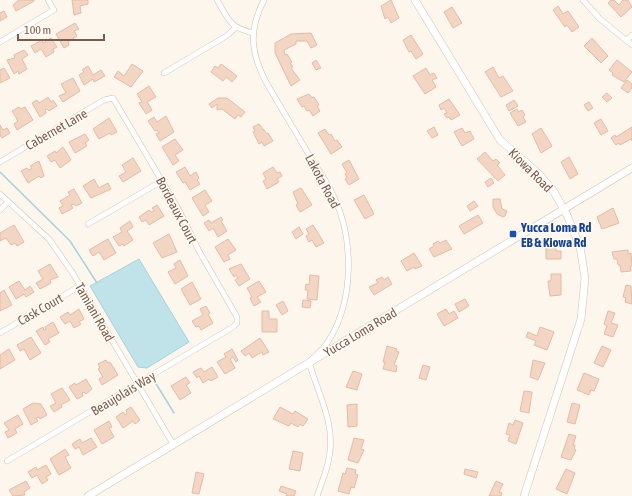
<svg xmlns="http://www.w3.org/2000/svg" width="632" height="496" font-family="'Asap Condensed',sans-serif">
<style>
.water{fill:#bfe3e8;stroke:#a5d3da}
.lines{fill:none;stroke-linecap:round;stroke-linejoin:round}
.stream{stroke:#a5d3da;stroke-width:1.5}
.building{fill:#f3d5c3;stroke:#e6bba3}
.street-casing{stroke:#d1beb0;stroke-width:6}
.secondary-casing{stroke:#d6c0b0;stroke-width:8}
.street{stroke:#fff;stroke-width:5}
.secondary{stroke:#fff;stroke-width:7}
.transit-dot{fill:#1a4fb4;stroke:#fffaf3;stroke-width:1.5}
.labels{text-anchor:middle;stroke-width:3;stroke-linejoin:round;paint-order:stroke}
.street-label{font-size:13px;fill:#7a5c4d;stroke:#fffaf3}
.transit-label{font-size:13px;font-weight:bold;fill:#164399;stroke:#fffaf3;text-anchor:start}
</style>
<rect width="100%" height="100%" fill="#fdf6ec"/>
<!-- water -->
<path class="water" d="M139,259L189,342L147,368L138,367L90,286Z"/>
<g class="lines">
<!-- stream -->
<path class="stream" d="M0,172L70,241L97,283
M155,382L174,413"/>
</g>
<!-- building -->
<path class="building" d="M19,0H34V1L16,11L13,5Z
M72,0H88V4L80,6L81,13L74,15Z
M391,0L399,18L391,23L388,17L385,19L381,6Z
M611,0H614L619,5L623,0H628L632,7L621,17L608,3Z
M558,6L563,14L568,11L579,27L572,32L567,25L565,27L553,10Z
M452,7L462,23L453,28L444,12Z
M4,11L7,17L0,21V13Z
M75,23L79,29L74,31L77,36L68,42L69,45L64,48L56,34Z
M311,33L317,45L311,48L307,41H296V44L284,50L285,55L287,54L292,62L290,63L293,67L291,68L300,80L291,86L275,53V43L291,34Z
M411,35L423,54L416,59L411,51L409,52L403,40Z
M51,38L57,47L53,49L54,52L46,57L41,49L35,53L31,46L42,40L43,43Z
M592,38L608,56L601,63L584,46Z
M24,50L28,55L22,59L27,69L19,74L18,71L14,74L7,60L15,58L14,55Z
M316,60L321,68L316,70L312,63Z
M617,60L632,72L624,82L612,75L613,73L609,70Z
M132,64L143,71L131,87L114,77L118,71L124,76Z
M221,64L237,76L232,82L226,77L223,81L211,72L215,66L218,68Z
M88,66L93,75L101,70L105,76L94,82L93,79L84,85L79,75L84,72L82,70Z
M493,67L499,78L503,76L513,91L501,97L485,72Z
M4,68L10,78L0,83V70Z
M426,68L430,75L434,73L437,78L432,80L436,87L425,94L413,76Z
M73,78L80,91L63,102L59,96L66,93L61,84Z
M627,80L632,84V88L628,93L621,88Z
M149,86L156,97L147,102L152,110L146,114L139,103L142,102L137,94Z
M607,93L612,98L607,102L602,97Z
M309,94L312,98L314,97L319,105L317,106L320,111L313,116L309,110L307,111L304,106L302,107L297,99Z
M48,97L51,102L53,100L57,106L49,111L47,109L45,110L46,113L40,117L32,103L37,100L39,103Z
M218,98H227L245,112L241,117L238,115L235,119L222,109L217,110V104L212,108L209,104Z
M449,99L460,115L451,120L449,117L447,118L444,114L447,113L444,108L441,110L439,105Z
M514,100L518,106L509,111L506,105Z
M589,102L593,108L588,111L584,105Z
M19,107L21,109L25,107L33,120L17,130L14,124L18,121L12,111Z
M517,109L519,112L522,110L525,115L523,117L526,122L518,126L510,113Z
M166,116L174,132L160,141L156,134L159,133L157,130L155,131L148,121L154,117L157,122Z
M109,118L117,132L111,135L110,133L99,139L93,129Z
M601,119L608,131L601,135L594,123Z
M259,124L267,134L268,133L273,141L264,146L262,142L259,144L253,132L255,131L253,127Z
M0,125L3,130L7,128L10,133L2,138L0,135Z
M434,127L438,135L432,138L427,131Z
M632,127V141L631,139L620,145L619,143L616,145L611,138L615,135L616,137Z
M462,128L465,133L470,131L474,139L462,146L454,132Z
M541,128L552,146L541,153L532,134Z
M325,129L329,135L331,134L335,141L337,140L342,147L331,154L318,133Z
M85,134L89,140L85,143L87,146L75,153L69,142Z
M175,139L183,150L175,155L179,161L173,165L162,147Z
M63,147L71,160L60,168L55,160L51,162L47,156L55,151L56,153Z
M485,152L493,161L496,159L500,163L497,165L505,175L498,181L477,159Z
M569,157L578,174L570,179L561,162Z
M133,158L141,171L123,182L119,176L126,172L122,165Z
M349,160L359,179L349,185L345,179L347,178L345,174L347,173L342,164Z
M39,161L44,176L41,178L39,176L28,183L21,171L27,168L29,170L32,168L30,166Z
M185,167L190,176L196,172L199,178L197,180L200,184L190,190L185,182L183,183L176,172Z
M273,167L277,173L280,172L282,176L277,179L279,182L267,189L263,181L266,179L263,173Z
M491,178L494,183L488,187L485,182Z
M94,179L99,188L108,183L111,189L91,198L83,186Z
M301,188L312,205L300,212L296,205L298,204L293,192Z
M74,189L82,203L76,206L74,204L71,205L73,208L62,214L59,208L63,206L60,201L70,195L68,192Z
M205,190L212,201L205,205L209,212L203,216L192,198Z
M364,195L374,214L365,219L354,200Z
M493,199H500L502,209L507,211L505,216L503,217L497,214L493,207Z
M474,201L478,206L470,211L467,206Z
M157,205L164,216L149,225L146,220L142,222L139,217L149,210L151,212L154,211L152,208Z
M613,208L619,223L602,229L597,217Z
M478,215L483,223L464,234L459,226Z
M221,217L223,220L221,221L227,231L218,237L213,228L209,231L204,223L209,220L211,223Z
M130,221L133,227L127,231L133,240L124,246L123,244L119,246L113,237L122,232L120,228Z
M14,225L24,242L17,246L15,243L11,245L6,238L0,241V233Z
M313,225L324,243L316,247L312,240L309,242L306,236L309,234L306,229Z
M299,227L303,234L296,239L292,232Z
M169,234L177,252L162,258L153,243Z
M108,239L116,253L104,260L99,252L93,256L89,250Z
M228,239L236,250L228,255L230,259L224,262L215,247Z
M446,240L452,249L434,257L429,249L434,246L433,244L438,241L440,243Z
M546,244H556V251H561V259H546Z
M628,250V254L631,253L632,266H630L631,271L621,272L620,265H618L617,259H614L612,252Z
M414,253L422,266L415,269L414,267L407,271L401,261Z
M180,260L188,276L175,284L168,272L176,268L174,264Z
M50,264L58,277L50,280L51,283L40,289L36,283L43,279L38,271Z
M241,264L250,279L239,286L235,280L238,278L236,275L234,277L229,269Z
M551,274H561V295L550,296L548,281H551Z
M310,275L319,276L317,300L307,299L308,290H305L306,284L309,285Z
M382,277L384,280L388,277L392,284L374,295L369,287L378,283L376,280Z
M19,281L25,290L30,286L34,292L26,297L24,294L16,299L9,287Z
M259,281L266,292L257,297L261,302L254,306L250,298L252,297L247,288Z
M192,282L201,299L190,305L181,289Z
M626,285L631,286L632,304L625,302L626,298L623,297Z
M4,290L12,305L0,311V293Z
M465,299L469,306L459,312L455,304Z
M303,300L311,301L310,308L302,307Z
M283,301L288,311L282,315L276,305Z
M206,306L210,313L208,314L213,323L201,330L199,326L196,327L192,321L203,315L200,309Z
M79,309L84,319L79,322L81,324L74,328L70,321L65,324L60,317L68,312L70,315Z
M446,309L449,314L454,311L458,318L444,326L437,314Z
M262,311H269V319H277V332H262Z
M608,311L615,313L611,323L618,325L613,337L604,334L607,326L604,324Z
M53,322L59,333L48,339L50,342L45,345L36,331L43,327L44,330L46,329L45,327Z
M540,327L554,332L547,350L534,345L536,341L526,337L528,332L537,336Z
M31,337L41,353L30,360L24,349L20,351L17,345Z
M260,338L269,352L263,355L262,352L252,358L249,353L245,356L241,351Z
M387,346L397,349L396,351L399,352L394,365L397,366L396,372L383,369L385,362H383Z
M602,346L611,350L603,367L594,363Z
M9,349L15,360L0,369V355Z
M232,349L238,360L236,362L233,357L230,359L235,368L225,374L217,362L226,357L224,354Z
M106,360L108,363L110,362L118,375L102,385L99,379L103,377L98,369L100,368L98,364Z
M533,360L545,363L538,380L530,377Z
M423,365L430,367L426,380L419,378Z
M212,367L218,377L211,381L209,379L203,383L199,376L197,378L193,372L201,368L204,372Z
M353,371L362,374L357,390L346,387Z
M584,373L599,379L594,391L591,390L589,395L577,390Z
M186,377L190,383L186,385L191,393L180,400L171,386Z
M86,379L92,389L86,394L84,392L82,393L83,396L77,399L69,387L75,383L76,385Z
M62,388L70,400L61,405L62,407L54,412L50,406L56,403L51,394Z
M524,391L532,392L529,413L520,411Z
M33,403L41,404L47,415L40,419L39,417L36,418L38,421L31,425L23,409Z
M572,403L580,405L575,424L567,422Z
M357,404V426L348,427L347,405Z
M131,407L140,420L135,424L133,421L123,428L116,417L123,412L125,415L127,413L126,410Z
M280,407L293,414L295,411L308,419L303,426L300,424L298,427L291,423L289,426L273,419Z
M18,415L23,424L15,429L17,433L8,438L5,432L9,430L4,423Z
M515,420L523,423L516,444L508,441L510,435L506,434L509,423L513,425Z
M109,421L112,427L109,428L114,437L102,444L94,430Z
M569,434L576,436L573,445H575L574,449L576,450L571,460L561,457Z
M91,438L97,447L83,455L79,447L75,449L72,444L80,439L82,443Z
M354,438L364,440L361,449L364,450L358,463L348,460Z
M65,449L69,455L65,457L71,468L59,475L50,459Z
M293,451L303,453L300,471L289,469Z
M46,465L51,474L46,477L48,480L42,484L37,475L32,478L28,472L36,467L37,470Z
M347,468L356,470L355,474L358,475L354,488L351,487L349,494L338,491L343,473L345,474Z
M465,469L478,472L476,478L464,474Z
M566,469L575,473L567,494L556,489Z
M196,472L204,474L199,494L192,493Z
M26,481L30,488L24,492L25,495L13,496L9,490Z
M496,481L503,484L499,492L502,493L501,496H489Z
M281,486L296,491L294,496H286L287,494L279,491Z"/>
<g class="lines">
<defs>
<path id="street" d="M217,0C229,20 229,27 253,33
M264,0C248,31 251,53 266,82C281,108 297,134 312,160C320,172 328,184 334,197C354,239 354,300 329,340C324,349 316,355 309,362C318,394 336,424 329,458C327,471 321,484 317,496
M583,0L600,19L632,45
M627,40L632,35
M0,42L54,10L48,0
M164,73L228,35L236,27
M0,162L104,100L113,98L179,210L199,251L237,317V323L233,327L7,461
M0,194L49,239L72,272L173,444
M0,210L8,202
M88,224L162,181
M0,333L80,286"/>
<path id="secondary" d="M415,0L500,140L540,175L554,192L567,215L580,247L585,278L581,319L524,496
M88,496L632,168"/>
</defs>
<!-- street casing -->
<use href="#street" class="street-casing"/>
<!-- secondary casing -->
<use href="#secondary" class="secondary-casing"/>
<!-- street -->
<use href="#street" class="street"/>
<!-- secondary -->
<use href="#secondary" class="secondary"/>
</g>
<!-- markers -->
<rect class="transit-dot" x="509" y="230" width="8" height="8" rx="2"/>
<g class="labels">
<!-- street labels -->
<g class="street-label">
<text transform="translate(56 129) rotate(-30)" y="5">Cabernet Lane</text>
<text transform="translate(531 170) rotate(45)" y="5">Kiowa Road</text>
<text transform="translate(323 181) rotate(62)" y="5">Lakota Road</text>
<text transform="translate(177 210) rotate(62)" y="5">Bordeaux Court</text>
<text transform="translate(40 309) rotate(-30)" y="5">Cask Court</text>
<text transform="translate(95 312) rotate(60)" y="5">Tamiani Road</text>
<text transform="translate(360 332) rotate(-31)" y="5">Yucca Loma Road</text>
<text transform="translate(123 393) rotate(-31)" y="5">Beaujolais Way</text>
</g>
<!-- transit labels -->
<g class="transit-label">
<text x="521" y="232">Yucca Loma Rd<tspan x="521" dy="15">EB &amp; Kiowa Rd</tspan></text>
</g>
</g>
<!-- scale -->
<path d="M18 34v6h86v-6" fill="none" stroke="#7a5c4d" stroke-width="2"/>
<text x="24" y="34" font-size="12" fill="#7a5c4d" stroke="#fffaf3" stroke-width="3" paint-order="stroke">100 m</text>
</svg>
